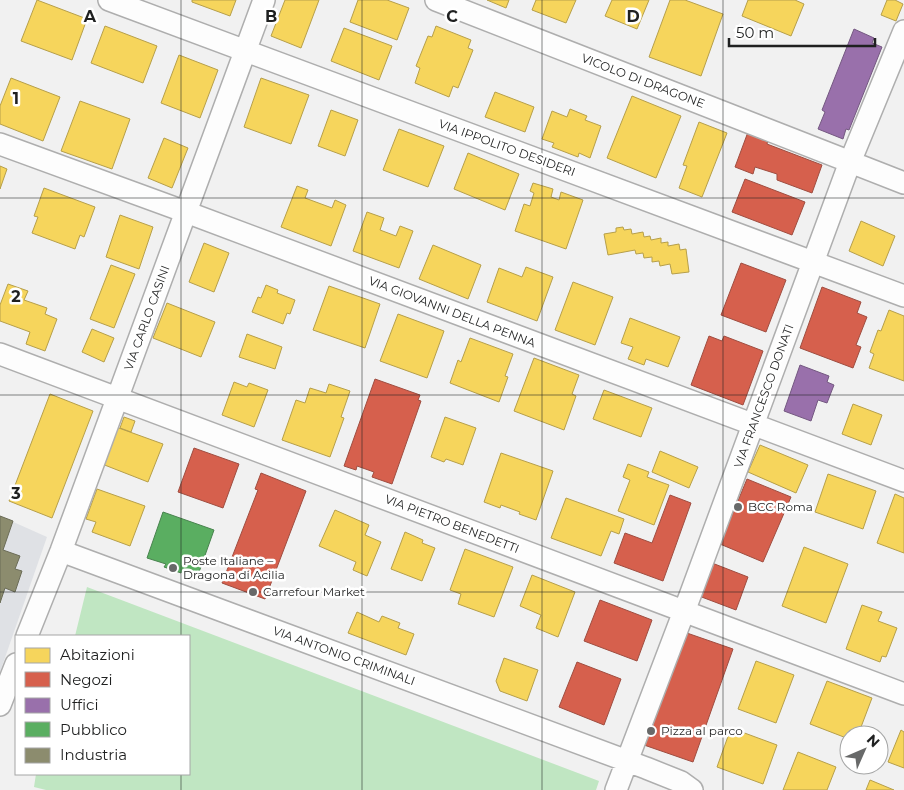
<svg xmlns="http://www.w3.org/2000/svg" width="904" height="790" font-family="Montserrat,sans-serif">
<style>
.built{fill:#dfe1e5}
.green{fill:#c0e6c2}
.homes{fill:#f6d55c;stroke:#b69f4a}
.shops{fill:#d6604d;stroke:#9f4d40}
.offices{fill:#9970ab;stroke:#745881}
.public{fill:#5aae61;stroke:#48834e}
.industry{fill:#8c8c6e;stroke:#6b6c57}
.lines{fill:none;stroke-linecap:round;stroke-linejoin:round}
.minor-casing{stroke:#aeaeae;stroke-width:24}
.minor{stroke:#fdfdfd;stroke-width:21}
.grid{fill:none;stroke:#1f2020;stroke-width:1;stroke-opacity:0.55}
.poi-dot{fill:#686969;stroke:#fff;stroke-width:2}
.labels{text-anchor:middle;stroke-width:5;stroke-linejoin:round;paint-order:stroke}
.street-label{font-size:12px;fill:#1f2020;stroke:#fff}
.poi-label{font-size:12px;fill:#1f2020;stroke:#fff;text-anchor:start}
.grid-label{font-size:16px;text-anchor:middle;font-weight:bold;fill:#1f2020;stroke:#fff;stroke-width:5;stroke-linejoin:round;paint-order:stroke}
</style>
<rect width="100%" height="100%" fill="#f1f1f1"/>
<!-- built -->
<path class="built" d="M0,516L47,537L0,672Z"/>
<!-- green -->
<path class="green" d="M87,587L599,781L596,790H46L34,787L36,774H189V636H75Z"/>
<!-- homes -->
<path class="homes" d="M37,0L87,19L72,60L21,41Z
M192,0H236L230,16L192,2Z
M285,0H319L301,48L271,36Z
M358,0H387L409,8L397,40L350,22Z
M487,0H509L506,8Z
M536,0H576L566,23L532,10Z
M612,0H649L637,29L605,16Z
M670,0H685L723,14L701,76L649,57Z
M748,0H795L804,4L791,36L742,16Z
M887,0H895L903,4L896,21L881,15Z
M105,26L157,46L143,83L91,63Z
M436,26L471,40L468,48L473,50L458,88L453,86L449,97L415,83L420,68L416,66L428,36L432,37Z
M344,28L392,46L379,80L331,61Z
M179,55L218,70L200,118L161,103Z
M11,78L60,97L43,141L0,124V106Z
M261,78L309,95L291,144L244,127Z
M495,92L534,107L525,132L485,117Z
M632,96L681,116L656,178L607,158Z
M80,101L130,119L112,169L61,151Z
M570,109L587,116L585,120L601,126L590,158L579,153L578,157L552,147L554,143L542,139L552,111L567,117Z
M331,110L358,120L345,156L318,146Z
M699,122L727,133L702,197L679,188L687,166L683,165Z
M399,129L444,146L428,187L383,170Z
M164,138L188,148L172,188L148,178Z
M468,153L519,174L505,210L454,189Z
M0,166L7,169L0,189Z
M533,183L553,189L551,197L559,200L561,192L583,200L566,249L515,231L524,204L530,206L534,193L530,191Z
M297,186L308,190L305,198L332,208L335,200L346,205L331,246L281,227Z
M44,188L95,207L84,237L80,235L75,249L32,233L38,217L34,216Z
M367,212L384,218L380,230L396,236L400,226L413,231L399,268L353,251Z
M120,215L153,227L139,269L106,257Z
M861,221L895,236L883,266L849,251Z
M623,227L624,230L631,229L632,234L643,232L644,237L650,236L651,240L661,238V243L668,242V246L679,244L680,250L686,249L689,272L672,274L670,264L660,266L659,261L652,262V257L644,258L643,253L636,254L635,250L608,255L604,234L616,232V228Z
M204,243L229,253L214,292L189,282Z
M433,245L481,265L468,299L419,279Z
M111,265L135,274L114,328L90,319Z
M526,267L553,277L537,321L487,302L499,268L522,277Z
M573,282L613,297L595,345L555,330Z
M8,284L28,291L24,300L47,308L45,314L57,319L45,351L26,344L30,332L0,321V305Z
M266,285L278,290L277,293L295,300L290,314L287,313L283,324L252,312L258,297L261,298Z
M329,286L380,304L365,348L313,330Z
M167,303L215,322L201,357L153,338Z
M889,310L904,316V381L869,368L874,354L870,352L878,330L881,331Z
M398,314L444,331L427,378L380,361Z
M630,318L680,337L668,367L646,359L644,365L628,359L633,347L621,343Z
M92,329L114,338L104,362L82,352Z
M247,334L282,347L275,369L239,357Z
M470,338L513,354L505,376L508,377L499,402L450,383L458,360L461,362Z
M534,358L579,375L572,394L576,396L564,430L514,411Z
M234,382L247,387L249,383L268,390L254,427L222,415Z
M329,384L350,391L341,417L344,418L330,457L282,440L296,400L305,403L310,388L326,393Z
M604,390L652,408L641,437L593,419Z
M50,394L93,411L52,518L9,501Z
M853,404L882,415L871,445L842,434Z
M124,417L135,421L131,432L120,428Z
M445,417L476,428L463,465L446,459L444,462L431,457Z
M116,427L163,444L148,482L102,464Z
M760,445L808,465L796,493L748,472Z
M660,451L698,467L689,488L652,472Z
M501,453L553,471L536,520L519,514L520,512L501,505L500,508L484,502Z
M628,464L649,472L647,477L669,485L654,525L618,511L630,480L623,477Z
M828,474L876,491L863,529L815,512Z
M97,489L145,506L130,546L92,532L96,522L86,519Z
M895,494L904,498V553L877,543Z
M566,498L624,519L619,534L611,531L601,556L551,538Z
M335,510L369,525L365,535L381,542L367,576L353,570L356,562L319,546Z
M405,532L423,540L422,543L435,548L422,581L391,569Z
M804,547L848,564L826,623L782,606Z
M465,549L513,567L494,617L458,604L461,594L450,590Z
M532,575L575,592L558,637L536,628L541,615L520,606Z
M862,605L882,612L878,621L897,628L886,657L882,656L880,662L846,649Z
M357,612L379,622L382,616L400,623L398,628L414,634L406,655L348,633Z
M504,658L538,670L527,701L500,691L496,681Z
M756,661L794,675L776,723L738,709Z
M827,681L872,698L858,735H849V739L810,724Z
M731,728L777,745L763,784L717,767Z
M901,730L904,732V768L888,762Z
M798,752L836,767L827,790H783Z
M870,780L894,790H866Z"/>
<!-- shops -->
<path class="shops" d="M748,132L768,140L767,144L822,165L812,193L777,180V174L755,167L753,174L735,167Z
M745,179L805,202L792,235L732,212Z
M741,263L786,280L766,332L721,315Z
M822,287L861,302L857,313L867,317L856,345L861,347L853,368L800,348Z
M709,336L722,341L724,336L763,351L743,405L691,385Z
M375,379L420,395L418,400L421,401L392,484L372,477L374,472L357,466L356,470L344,466Z
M194,448L239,464L223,508L178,492Z
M261,473L306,491L265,599L222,583L258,490L255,489Z
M747,479L791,497L763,562L720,544Z
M670,495L691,503L663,581L614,563L625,533L652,543Z
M712,563L748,577L736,610L699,596Z
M600,600L652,620L637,661L584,641Z
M684,632L733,649L693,762L644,745Z
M577,662L621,679L604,725L559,707Z"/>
<!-- offices -->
<path class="offices" d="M854,29L874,38L872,43L882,47L849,130L846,129L843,139L818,129L825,112L822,110Z
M800,365L829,376L827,382L834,385L827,403L818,400L811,421L784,411Z"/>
<!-- public -->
<path class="public" d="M163,512L214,530L198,575L183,569L181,573L164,567L166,564L147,558Z"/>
<!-- industry -->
<path class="industry" d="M0,516L13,521L3,550L20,556L15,569L22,571L15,592L5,588L0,603Z"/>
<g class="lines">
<defs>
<path id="minor" d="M109,0L904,296
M436,0L904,183
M0,144L186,212L904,481
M0,354L904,694
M61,551L646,768L681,782L692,790
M27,636L61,551L264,0
M0,705L16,664
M616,790L691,593L850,162L904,31"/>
</defs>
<!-- minor casing -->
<use href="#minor" class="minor-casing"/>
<!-- minor -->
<use href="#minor" class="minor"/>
</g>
<!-- grid -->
<path class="grid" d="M181,0V636M362,0V790M542,0V790M723,0V790M0,198H904M0,395H904M0,592H904M181,774V790"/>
<!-- markers -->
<g class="poi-dot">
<circle cx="738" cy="507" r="5"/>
<circle cx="173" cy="568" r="5"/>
<circle cx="253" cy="592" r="5"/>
<circle cx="651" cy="731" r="5"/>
</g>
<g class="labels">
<!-- street labels -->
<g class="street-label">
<text transform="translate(643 81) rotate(21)" y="4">VICOLO DI DRAGONE</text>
<text transform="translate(507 148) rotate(20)" y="4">VIA IPPOLITO DESIDERI</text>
<text transform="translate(452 312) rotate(21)" y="4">VIA GIOVANNI DELLA PENNA</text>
<text transform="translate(147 318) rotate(-70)" y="4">VIA CARLO CASINI</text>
<text transform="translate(764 396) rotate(-70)" y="4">VIA FRANCESCO DONATI</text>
<text transform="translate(452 524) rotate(21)" y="4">VIA PIETRO BENEDETTI</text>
<text transform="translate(344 656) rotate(20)" y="4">VIA ANTONIO CRIMINALI</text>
</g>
<!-- poi labels -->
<g class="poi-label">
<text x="748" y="511">BCC Roma</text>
<text x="183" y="565">Poste Italiane –<tspan x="183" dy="14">Dragona di Acilia</tspan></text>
<text x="263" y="596">Carrefour Market</text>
<text x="661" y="735">Pizza al parco</text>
</g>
</g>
<g class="grid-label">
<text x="90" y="22">A</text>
<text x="271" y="22">B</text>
<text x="452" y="22">C</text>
<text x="633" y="22">D</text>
<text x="16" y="104">1</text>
<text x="16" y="302">2</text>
<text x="16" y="499">3</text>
</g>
<!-- legend -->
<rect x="15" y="635" width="175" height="140" fill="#ffffff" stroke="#a5a6a6"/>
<rect x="25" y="648" width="25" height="15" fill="#f6d55c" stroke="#a5a6a6"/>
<text x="60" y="660" font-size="15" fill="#1f2020">Abitazioni</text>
<rect x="25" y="672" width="25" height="15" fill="#d6604d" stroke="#a5a6a6"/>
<text x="60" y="685" font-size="15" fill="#1f2020">Negozi</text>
<rect x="25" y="698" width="25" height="15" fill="#9970ab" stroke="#a5a6a6"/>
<text x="60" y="710" font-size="15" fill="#1f2020">Uffici</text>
<rect x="25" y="722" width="25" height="15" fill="#5aae61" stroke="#a5a6a6"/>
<text x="60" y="735" font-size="15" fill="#1f2020">Pubblico</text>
<rect x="25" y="748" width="25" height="15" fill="#8c8c6e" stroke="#a5a6a6"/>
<text x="60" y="760" font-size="15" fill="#1f2020">Industria</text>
<!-- north arrow -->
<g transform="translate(864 750) rotate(45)"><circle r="24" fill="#ffffff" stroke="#a5a6a6"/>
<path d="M0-4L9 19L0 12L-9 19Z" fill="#686969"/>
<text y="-8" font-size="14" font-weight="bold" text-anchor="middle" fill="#1f2020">N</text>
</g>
<!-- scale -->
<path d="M729 38v8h146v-8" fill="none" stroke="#1f2020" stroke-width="2.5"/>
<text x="736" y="38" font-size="15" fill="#1f2020" stroke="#ffffff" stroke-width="4" paint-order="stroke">50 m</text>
</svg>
